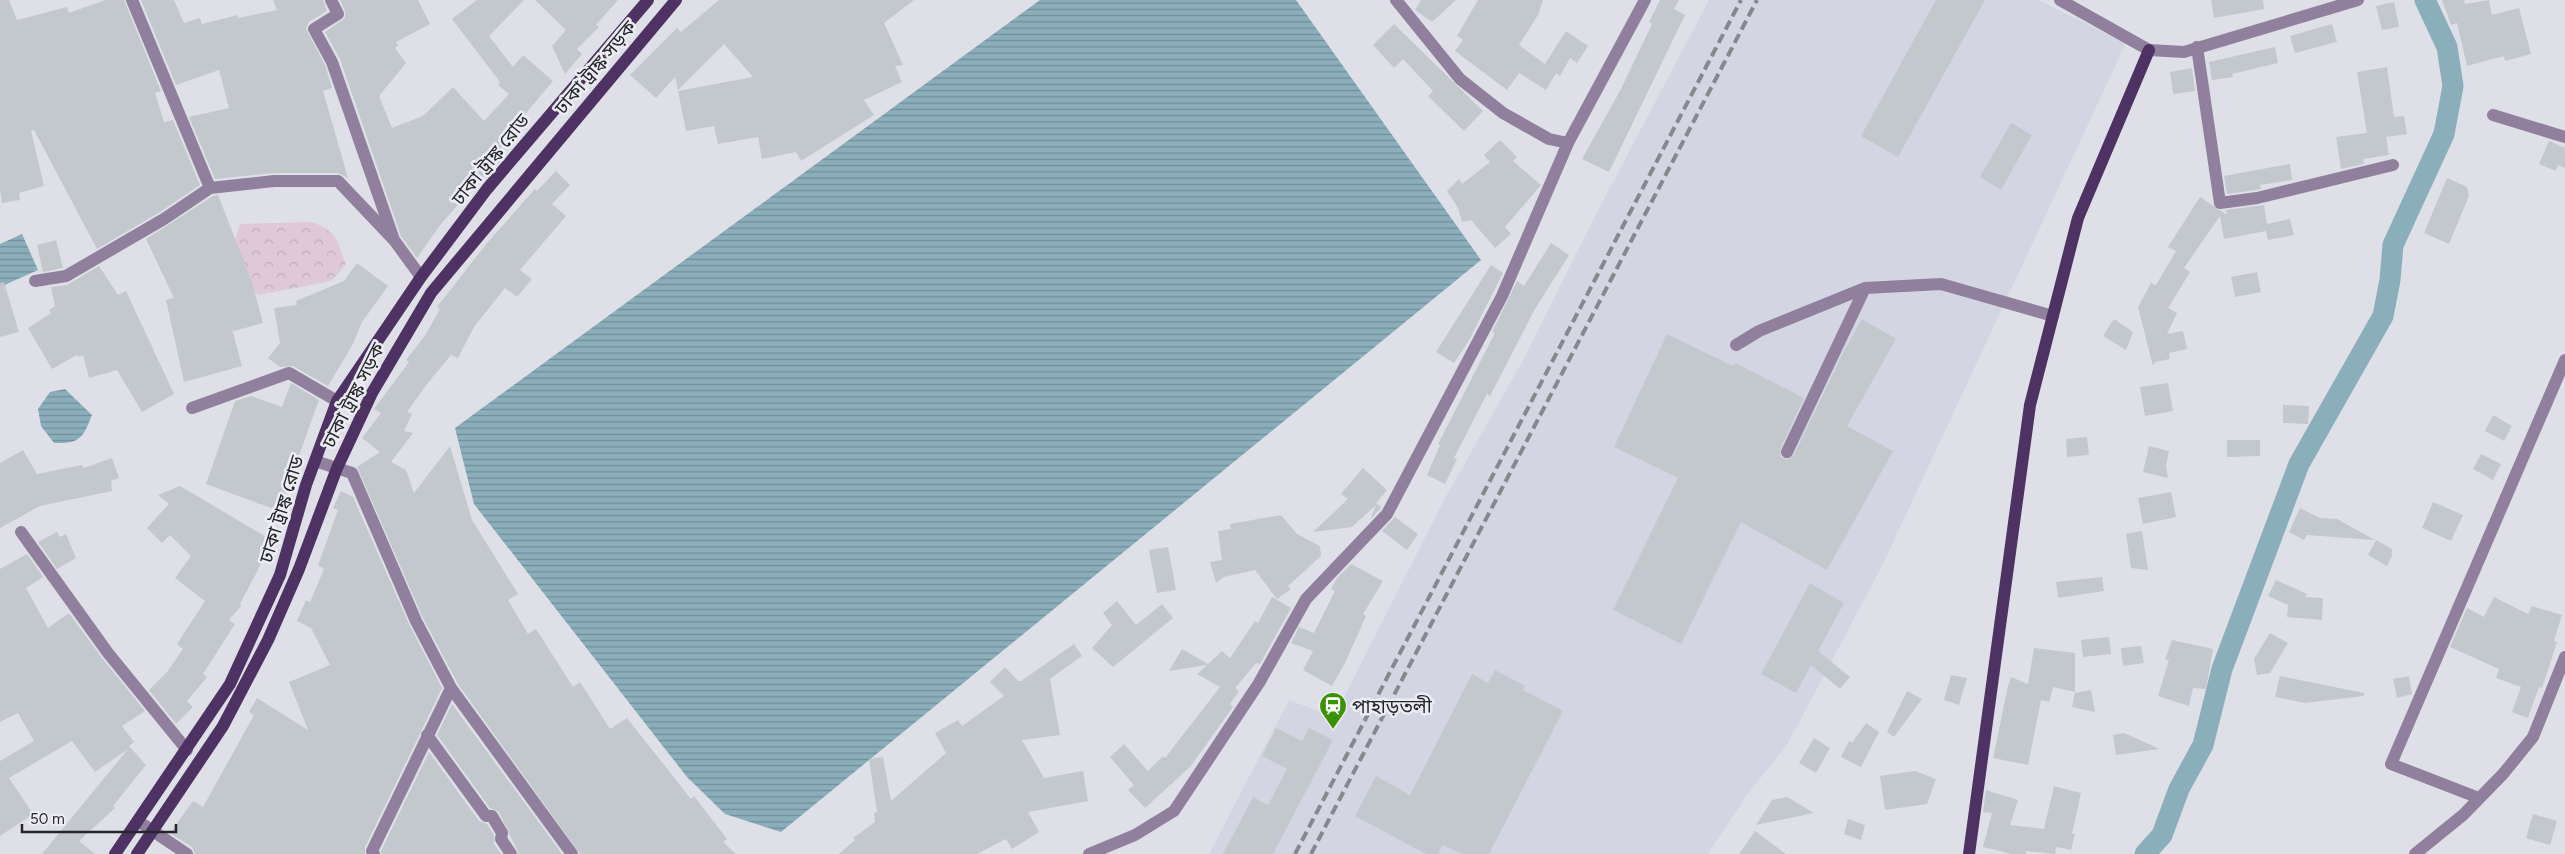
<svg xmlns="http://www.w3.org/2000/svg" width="2565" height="854" font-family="Figtree,'Noto Sans Bengali',sans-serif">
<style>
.built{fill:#d3d5e3}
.forest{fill:url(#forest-crowns)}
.water{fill:url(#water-rules)}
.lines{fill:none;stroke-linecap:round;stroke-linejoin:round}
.canal{stroke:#8baebb;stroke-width:21}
.building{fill:#c3c8cd}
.minor{stroke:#90809d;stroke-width:12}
.major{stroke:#4e3263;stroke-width:12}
.rail{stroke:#87888d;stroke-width:4;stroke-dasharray:10 5;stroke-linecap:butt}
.labels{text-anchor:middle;stroke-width:5;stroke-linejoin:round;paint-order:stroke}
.street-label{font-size:19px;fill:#262629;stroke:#ecedf4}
.poi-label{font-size:19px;fill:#262629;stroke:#ecedf4;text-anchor:start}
</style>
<defs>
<pattern id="forest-crowns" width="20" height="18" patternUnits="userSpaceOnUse" patternTransform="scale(1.25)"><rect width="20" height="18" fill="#dfc9d8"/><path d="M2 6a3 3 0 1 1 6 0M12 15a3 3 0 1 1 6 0" fill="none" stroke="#bfacb9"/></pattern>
<pattern id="water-rules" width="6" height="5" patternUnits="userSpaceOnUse" patternTransform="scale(1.25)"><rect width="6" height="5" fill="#8baebb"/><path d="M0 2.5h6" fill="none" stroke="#718d98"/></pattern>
</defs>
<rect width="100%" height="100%" fill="#dfe0e7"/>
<!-- built -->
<path class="built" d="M1709,0H2038L2126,43L1882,566L1787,745L1746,796L1708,854H1209L1289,700L1334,717L1445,498L1521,364L1594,218Z"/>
<!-- forest -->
<path class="forest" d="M311,222C337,230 337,240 346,265L331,281L259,295L246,287L232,250L240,224Z"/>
<!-- water -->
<path class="water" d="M1040,0H1296L1481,260L781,832L725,814L687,777L474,504L455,428Z
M22,234L38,270L0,287V244Z
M65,389L92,415C83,438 80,444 54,443L41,426L38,409L50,392Z"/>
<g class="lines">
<!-- canal -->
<path class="canal" d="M2145,854L2162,835L2179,789L2203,745L2222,669L2299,464L2383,316L2390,280L2393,245L2444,134L2453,86L2447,47L2425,0"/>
</g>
<!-- building -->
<path class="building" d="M0,0H9L17,20L67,7L69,13L105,0H124L161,91L155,93L164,122L173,120L200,185L160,212L97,249L34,130L31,131L44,186L19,193L20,200L2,203L0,190Z
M141,0H174L184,23L200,18L202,24L238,15V18L277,10L273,0H323L327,11L309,22L306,29L325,65L334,94L332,88L323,91L348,178L338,173H274L215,179L189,117L229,108L219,70L176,85Z
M340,0H418L430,24L396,42L398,45L395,48L406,63L379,96L392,128L423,116L453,87L484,121L509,94L498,85L500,82L452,19L477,0H524L489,36L513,67L523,55L553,81L521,119L526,123L497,153L502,159L493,169L462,194L465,197L441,224L417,258L401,236L340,59L325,32L345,18V11Z
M535,0H618L596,25L599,27L577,49L582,54L565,74L552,46L566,30Z
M719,0H914L884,23L903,65L895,66L902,82L864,100L874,115L801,161L796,152L762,159L758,137L718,144L714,126L686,131L678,91L753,77L724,44L678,90L675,77L656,98L630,75L677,28L681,32Z
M1421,0H1456L1432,22L1415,10Z
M1478,0H1543L1538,15L1519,45L1545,64L1566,31L1588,46L1577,63L1570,58L1560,76L1556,73L1546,90L1519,73L1507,90L1455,51L1463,40L1457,36Z
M1660,0H1679L1674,9L1685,15L1609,172L1582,159L1621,89L1652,24L1649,22Z
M1936,0H1985L1898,157L1861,136Z
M2211,0H2263L2264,9L2214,18Z
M2442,0H2464L2465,4L2489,0L2492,15L2519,8L2531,54L2505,61L2504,56L2467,66L2457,23L2451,25Z
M2394,2L2399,27L2382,30L2376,6Z
M1394,24L1483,111L1464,131L1428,96L1433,91L1403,59L1394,68L1373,45Z
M2332,24L2337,42L2295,53L2290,36Z
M2275,47L2278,63L2232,74L2233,77L2212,80L2209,62Z
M2387,67L2394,117L2404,116L2407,134L2386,137L2389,155L2363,159L2364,164L2341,169L2336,137L2367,133L2357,72Z
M2192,68L2195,91L2173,94L2170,72Z
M2011,123L2032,135L2001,190L1980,177Z
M1500,140L1517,157L1513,161L1541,185L1505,227L1511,234L1495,248L1471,220L1462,222L1458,208L1447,191L1459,179L1462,184L1490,162L1484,155Z
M2549,141L2565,148V168L2558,165L2556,171L2539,164Z
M2290,164L2292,180L2260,185L2261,189L2256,190L2227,194L2224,176Z
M556,171L570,185L552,204L566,216L520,270L532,279L517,297L505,288L474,327L458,358L451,355L427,384L407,412L412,414L404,431L413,433L391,462L406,470L414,493L450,446L472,520L518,594L508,600L528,634L536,629L573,687L580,682L610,729L627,718L691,799L694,796L727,839L723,842L736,854H580L458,684L423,618L357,467L380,452L362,438L381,413L374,409L409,362L406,360L426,334L440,309L437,307L487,243L535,189L537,191Z
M2447,178L2467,187L2469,196L2449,244L2424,233Z
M218,195L252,282L263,323L234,331L232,329L242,366L184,382L166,300L174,298L146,239L213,196Z
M2200,197L2227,215L2226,210L2264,205L2267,224L2290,219L2294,235L2268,240L2266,231L2224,239L2220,216L2184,268L2190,272L2168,308L2177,313L2167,334L2183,331L2187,349L2169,353L2170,359L2155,362L2153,366L2138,307L2151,283L2156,285L2176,251L2168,247Z
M56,240L63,268L43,272L37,245Z
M1551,243L1569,255L1535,309L1490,396L1487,394L1454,458L1457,459L1445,484L1427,475L1440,445L1438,444L1495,333L1492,332L1517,281L1524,286Z
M357,263L388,286L362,322L353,344L328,386L293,366L280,367L268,358L280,343L274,308L297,305L296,301L344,281Z
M1491,265L1503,273L1468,342L1454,363L1436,352Z
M99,266L118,295L126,291L174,394L142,412L117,370L89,378L83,355L78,357L77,355L52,369L28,328L51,313L49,310L55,306L51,287L67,285Z
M2257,272L2261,292L2235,297L2231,277Z
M4,282L19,332L0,337V283Z
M1862,319L1896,339L1847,426L1893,451L1827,570L1741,522L1681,644L1613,610L1678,478L1614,447L1667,334L1733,366L1735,363L1804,398L1780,449L1781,457L1787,460L1794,455L1843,353Z
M2114,319L2133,332L2126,350L2103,336Z
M291,383L319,400L279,511L206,484L235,401L251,396L282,407Z
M2168,383L2173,411L2145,416L2140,387Z
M2283,405L2309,406L2308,424L2283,423Z
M2493,415L2512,426L2504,441L2485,431Z
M2087,437L2089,455L2067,457L2066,439Z
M2227,440H2260V456L2227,457Z
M2149,446L2169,451L2166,466L2168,478L2143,472Z
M23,450L37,474L82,465L84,468L112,458L119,478L111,481L112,491L40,506L0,528V463Z
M2481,454L2501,464L2493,480L2473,469Z
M1363,468L1387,490L1376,503L1381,507L1380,509L1370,520L1376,505L1352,527L1313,532L1348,499L1341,494Z
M180,486L273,541L240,604L241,606L229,620L235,624L203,674L207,677L187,701L193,707L176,724L149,690L167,672L183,649L177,644L205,601L175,578L191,556L170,535L162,543L147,528L169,504L158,495Z
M341,491L353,497L409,624L442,688L365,847V854H195L192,847L170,833L193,801L203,807L254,715L249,712L257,698L308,730L289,682L330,665L311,628L297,621L306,600L310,602L324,569L318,565L338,510L333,508Z
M2171,492L2176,517L2143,524L2138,498Z
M2433,502L2463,515L2451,541L2422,528Z
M2300,508L2320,518L2337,519L2375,540L2307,535L2304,540L2289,532Z
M1281,515L1297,534L1320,546L1321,556L1288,586L1291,589L1277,599L1255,570L1224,577L1226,575L1216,583L1210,562L1222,560L1218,531L1231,529L1230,524Z
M1395,517L1418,534L1407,550L1382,531Z
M2142,531L2148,570L2131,568L2126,534Z
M57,532L60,537L66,534L76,558L57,569L38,542Z
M2376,540L2392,549V556L2387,566L2368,555Z
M1168,547L1176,590L1157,593L1149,550Z
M27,554L43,577L26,588L48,628L69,613L102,658L145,711L122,726L134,742L129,746L146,765L113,806L115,808L79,841L95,854H42L128,749L95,772L72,741L9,778L33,814L0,836V761L34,741L18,713L0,722V569Z
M1351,564L1383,581L1363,614L1366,616L1345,663L1332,686L1303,670L1313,651L1291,643L1299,627L1314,633L1335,591L1331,589L1337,578Z
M2102,577L2104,591L2058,598L2056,582Z
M2276,580L2307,594L2305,597L2323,598L2322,620L2287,617L2288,605L2268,596Z
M1810,583L1844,603L1818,651L1850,677L1840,689L1811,665L1796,693L1761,674Z
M1272,597L1291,608L1260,664L1256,663L1235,688L1239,691L1230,704L1233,707L1190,767L1145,808L1128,790L1134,785L1110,757L1124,744L1148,771L1163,756L1165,758L1220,687L1197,674L1207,665L1169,671L1182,649L1208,664L1222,651L1230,658L1255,621L1258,623Z
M2494,597L2528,614L2532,606L2562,615L2554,641L2557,642L2542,688L2539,687L2528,718L2512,712L2521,687L2496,678L2499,669L2450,647L2467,608L2484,617Z
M1117,601L1136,625L1162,604L1173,618L1113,667L1092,648L1112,625L1103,613Z
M2270,633L2288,643L2270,673L2257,675L2254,659Z
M2109,637L2111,654L2083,657L2081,640Z
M2172,640L2213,649L2206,689L2193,688L2189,706L2158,696L2169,660H2165Z
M1074,644L1082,656L1050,679L1060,735L1022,740L1044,778L1083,771L1088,801L1028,812L1039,832L1012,849L1006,839L977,854H839L855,840L853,838L875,822L874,813L877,812L869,759L883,757L891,801L946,753L935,733L958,720L962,726L1004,696L990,682L1005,667L1018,681H1021Z
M2141,646L2144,663L2123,666L2121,648Z
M2034,648L2075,653V692L2053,687L2049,702L2041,700L2028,765L1993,758L2008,686L2011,677L2028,684Z
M1495,670L1525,686L1523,690L1563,711L1489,854H1461L1443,845L1438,854H1426L1355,816L1376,776L1410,795L1472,674L1488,683Z
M1951,675L1967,678L1959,705L1944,700Z
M2280,676L2364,693V696L2305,703L2275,697Z
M2409,676L2412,694L2397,698L2393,679Z
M2091,690L2095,712L2072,707L2075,693Z
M1907,691L1922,699L1894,737L1887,732Z
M452,704L562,854H519L499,812L490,808L437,735Z
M1866,723L1879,732L1861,767L1841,757L1849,741L1852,743Z
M1276,728L1302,741L1309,728L1333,740L1273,854H1223L1253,797L1268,805L1287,769L1262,756Z
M2124,733L2160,749L2116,755L2113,735Z
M1814,738L1830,748L1816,773L1799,763Z
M429,752L479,821L487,824L494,835V844L501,854H382L381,851Z
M1915,771L1936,779L1927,804L1885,810L1880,776Z
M2054,786L2081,793L2072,834H2075L2071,850L2056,847L2055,854L2026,851V854H2012L1983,847L1992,813L1983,812L1986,790L2018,800L2010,825L2044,829Z
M1787,797L1814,813L1756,825L1772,800Z
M2533,814L2557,821L2550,845L2526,838Z
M1848,819L1865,825L1861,840L1844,834Z
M1755,831L1786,854H1739Z"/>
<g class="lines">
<!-- minor -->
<path class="minor" d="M132,0L210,188L274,181H338L394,240L421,277
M331,0L338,14L314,29L332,62L393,237
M1396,0L1460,79L1503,113L1549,139L1568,143L1645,0
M2060,0L2149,50L2184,52L2358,0
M2197,47L2220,203L2257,198L2393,165
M2493,115L2565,137
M35,281L66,276L164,219L210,188
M1736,345L1759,331L1865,288L1941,284L2053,316
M192,408L289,373L337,401
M1787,452L1865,288
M315,461L352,473L416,621L451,688L572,854
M21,532L108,653L187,750
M427,735L486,816H492L502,833L501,839L511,854
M2479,798L2391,764L2565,360
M138,821L187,854
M374,854L372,851L451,688
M1089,854L1135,835L1174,811L1259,683L1306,599L1387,514L1502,296L1568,143
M2415,854L2463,815L2503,774L2533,737L2565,657"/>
<!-- major -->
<path class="major" d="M115,854L230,684L280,575L306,485L337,401L421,277L487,189L648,0
M137,854L223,726L268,640L299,569L337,468L372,393L431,293L676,0
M1969,854L2030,405L2078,218L2149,50"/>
<!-- rail -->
<path class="rail" d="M1295,854L1741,0
M1311,854L1757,0"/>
</g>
<!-- icons -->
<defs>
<symbol id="station-pin" viewBox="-11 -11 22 30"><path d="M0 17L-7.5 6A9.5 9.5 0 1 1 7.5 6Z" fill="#3b9200" stroke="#ecedf4"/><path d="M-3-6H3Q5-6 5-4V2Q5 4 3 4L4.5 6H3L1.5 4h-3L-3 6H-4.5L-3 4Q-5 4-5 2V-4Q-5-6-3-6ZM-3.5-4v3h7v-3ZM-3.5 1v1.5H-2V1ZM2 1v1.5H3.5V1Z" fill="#fff"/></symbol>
</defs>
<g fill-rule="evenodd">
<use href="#station-pin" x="1317" y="690" width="32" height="43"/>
</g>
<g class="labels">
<!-- street labels -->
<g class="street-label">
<text transform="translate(595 67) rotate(-50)" y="7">ঢাকা ট্রাঙ্ক সড়ক</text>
<text transform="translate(490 159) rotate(-51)" y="7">ঢাকা ট্রাঙ্ক রোড</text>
<text transform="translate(353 395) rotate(-63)" y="7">ঢাকা ট্রাঙ্ক সড়ক</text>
<text transform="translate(281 509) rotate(-73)" y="7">ঢাকা ট্রাঙ্ক রোড</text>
</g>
<!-- poi labels -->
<g class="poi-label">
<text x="1352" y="713">পাহাড়তলী</text>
</g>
</g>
<!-- scale -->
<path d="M22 824v8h154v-8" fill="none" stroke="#262629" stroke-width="2.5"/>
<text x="30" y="824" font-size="15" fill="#262629" stroke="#ecedf4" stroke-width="4" paint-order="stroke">50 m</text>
</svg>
